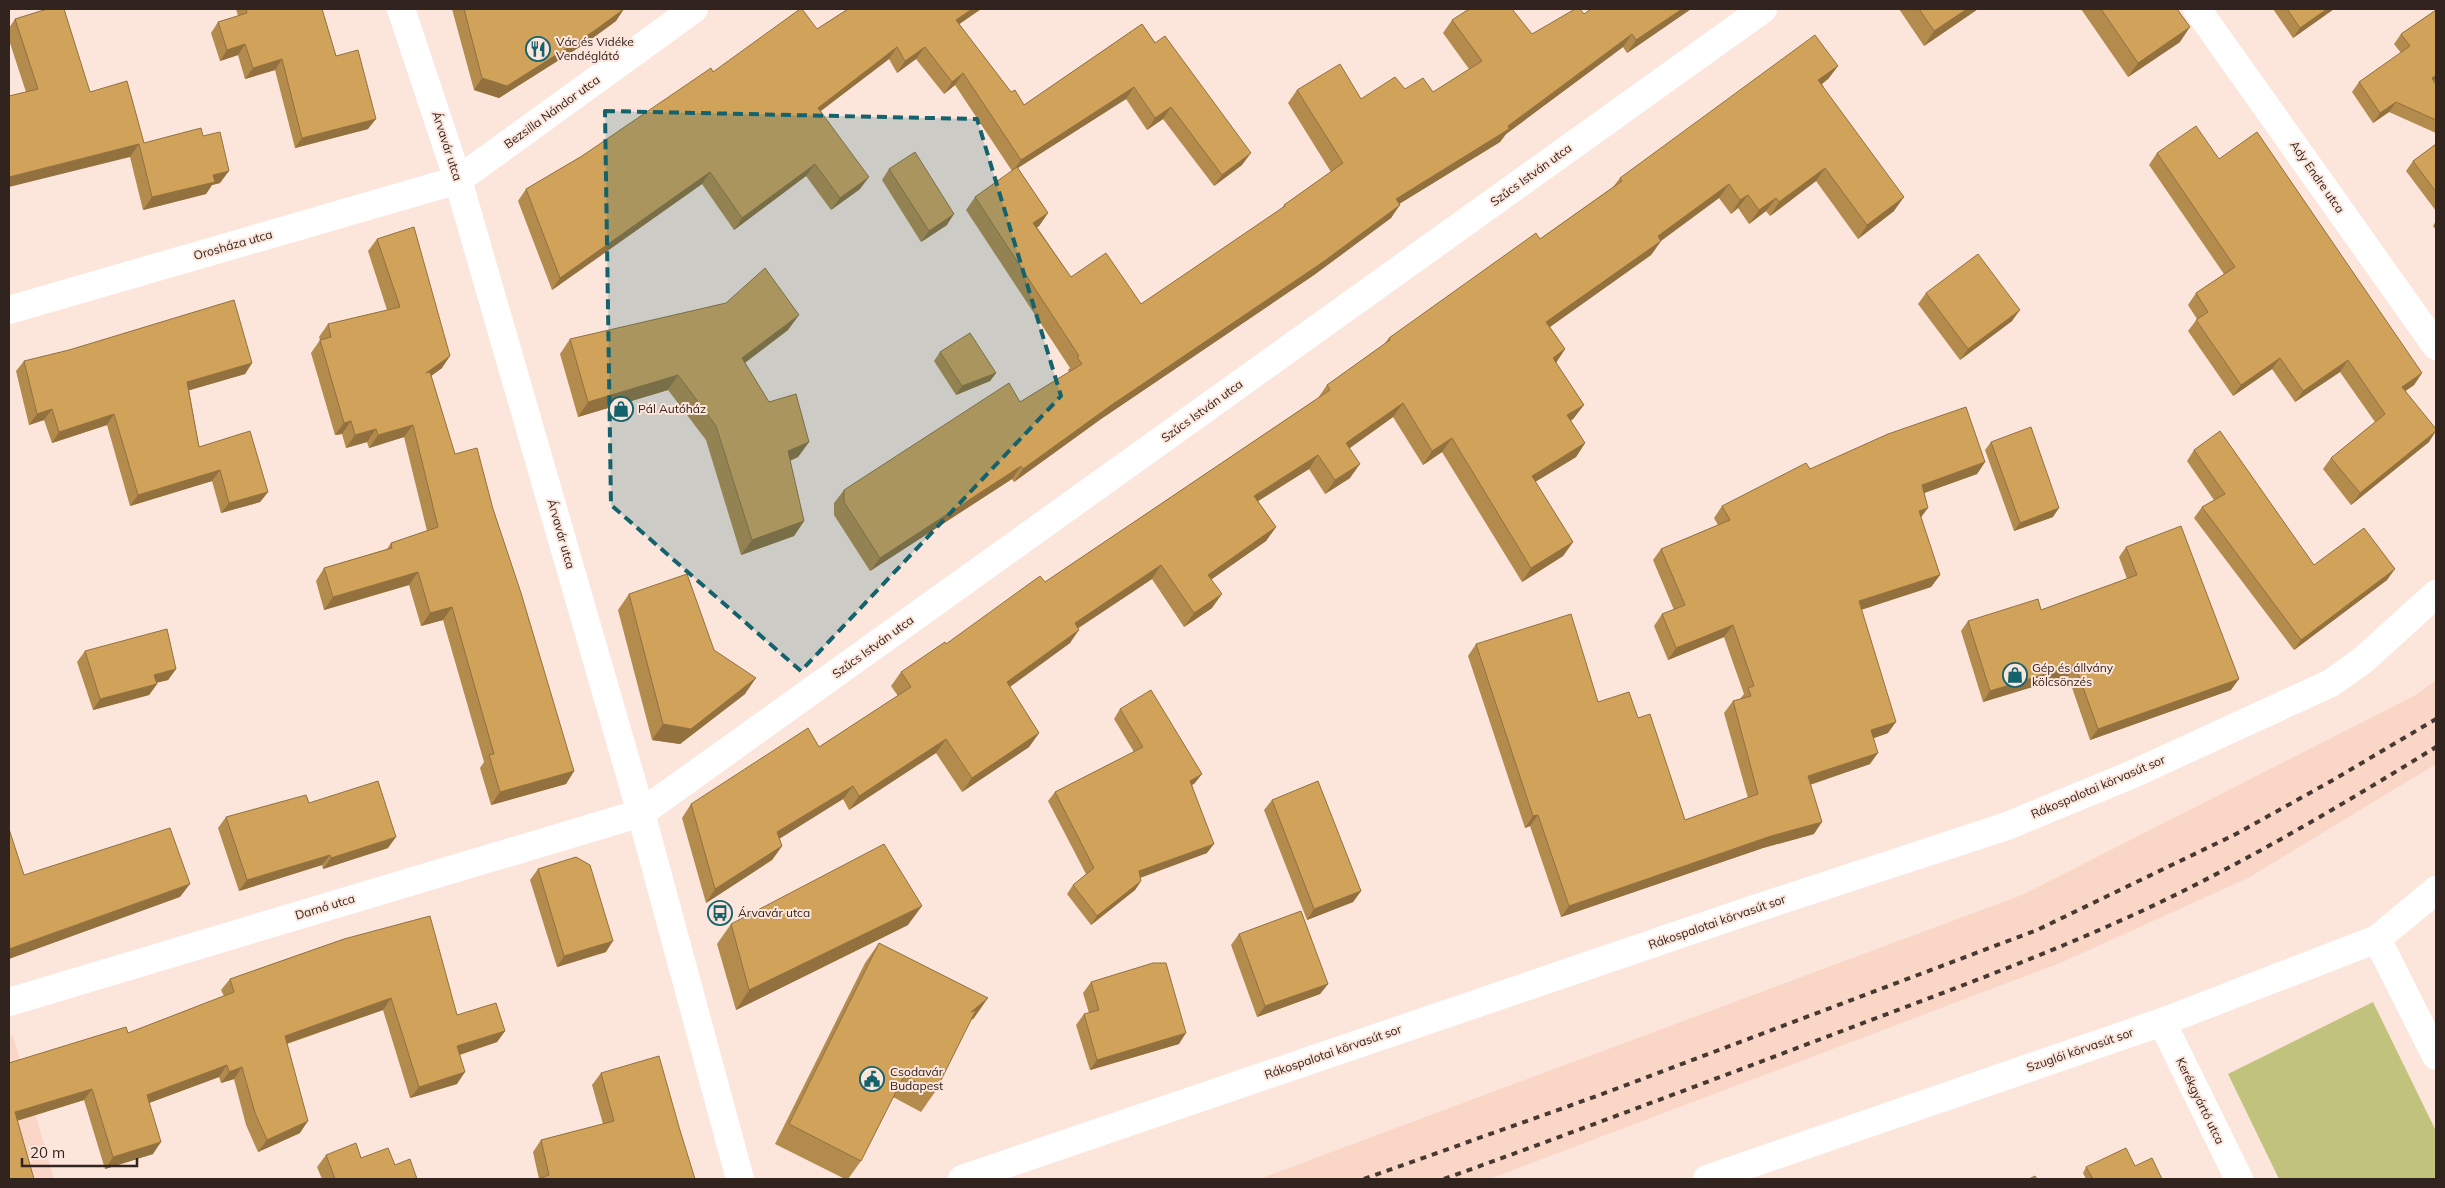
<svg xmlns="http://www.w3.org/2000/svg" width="2445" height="1188" font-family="Mulish,sans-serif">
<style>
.built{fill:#fad6c6}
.green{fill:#c1c37c}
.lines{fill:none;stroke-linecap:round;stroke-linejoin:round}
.street{stroke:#fff;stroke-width:28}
.rail{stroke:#473831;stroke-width:4;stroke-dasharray:6 6;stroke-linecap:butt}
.wall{fill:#b38b4d}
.shaded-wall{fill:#92713f}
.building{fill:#d0a25a;stroke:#92713f}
.marked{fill:#14626c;fill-opacity:0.2;stroke:#14626c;stroke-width:4;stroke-dasharray:10 6;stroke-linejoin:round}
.labels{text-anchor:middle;stroke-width:4;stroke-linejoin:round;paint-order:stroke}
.poi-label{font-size:12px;fill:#31231d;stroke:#fce5db;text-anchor:start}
.street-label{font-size:12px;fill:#31231d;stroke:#fce5db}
</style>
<rect width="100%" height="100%" fill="#fce5db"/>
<!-- built -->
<path class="built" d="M2436,680V764L2248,878L2060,963L1489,1179H1259L2022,895L2414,696Z
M13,1036L54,1179H9V1037Z"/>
<!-- green -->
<path class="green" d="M2373,1002L2436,1131V1179H2279L2228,1074Z"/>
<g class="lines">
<!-- street -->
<path class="street" d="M401,9L458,180L641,813L740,1179
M2197,9L2436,346
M9,310L458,180L694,9
M2377,939L2436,1056
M9,1002L641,813L1763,9
M2162,1022L2239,1179
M962,1179L1754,909L2007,826L2133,774L2331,683L2362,661L2436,594
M1707,1179L2162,1022L2377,939L2436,890"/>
<!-- rail -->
<path class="rail" d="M1364,1179L1597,1096L2037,930L2236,834L2333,780L2436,719
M1444,1179C1577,1131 1710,1081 1842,1031C1945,992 2047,955 2146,909C2246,862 2342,805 2436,747"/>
</g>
<!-- wall -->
<path class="wall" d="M236,9H322L336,56L368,129L295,148L275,70L245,79L238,55L220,61L211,33L218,22L238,16Z
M452,9H623L616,21L586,43L499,98L474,90Z
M848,9H981L959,24L1011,92L1024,105L1142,24L1242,165L1214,186L1163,119L1147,130L1126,99L1018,168L1048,213L1039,226L1037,227L1071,277L1141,304L1281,210L1284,205L1331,172L1288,103L1297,90L1361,99L1405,89L1433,92L1469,69L1443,33L1452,20L1532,34L1584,14L1691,9L1627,53L1623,47L1506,134L1500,142L1399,204L1391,218L1314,275L1101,419L1014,482L1012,479L870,571L834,515V503L844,490L1020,402L1069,372L1068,370L1070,368L966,210L975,197L1012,171L955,85L944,94L916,59L897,73L889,59L821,111L860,189L831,210L806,176L734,230L702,184L552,290L518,201L526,189L582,156L713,72L817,29Z
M1899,9H1978L1924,46Z
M2081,9H2177L2180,42L2128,77Z
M2273,9H2334L2293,38Z
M2436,10V80L2434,81L2436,85V133L2389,112L2373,123L2352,92L2359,82L2401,53L2394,44L2401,34Z
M15,19L144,143L203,136L220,183L212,185L206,194L143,210L130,157L26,92L9,40V28Z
M1838,66L1828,79L1822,84L1894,211L1858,239L1816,181L1770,216L1766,211L1749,224L1738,208L1731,214L1719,198L1661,241L1651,255L1550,327L1565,349L1556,362L1574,418L1571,421L1585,443L1576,457L1535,482L1573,542L1563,556L1522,582L1442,452L1423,465L1393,417L1350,448V478L1325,494L1309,469L1258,501L1276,527L1266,541L1212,579V608L1184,627L1152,579L1078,628L1070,643L1010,687L1039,733L1029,747L962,792L936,753L849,810L843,799L779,838L782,846L772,860L706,903L682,818L691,804L819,747L898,696L891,686L901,672L1045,582L1318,398L1327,385L1384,344L1389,338L1540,239L1613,187L1620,178Z
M2436,144V211L2406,171L2413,161Z
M2157,153L2219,159L2422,373L2414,385L2405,391L2429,442L2351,505L2323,469L2331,458L2375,422L2340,372L2295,402L2272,369L2233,396L2188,331L2197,319L2188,305L2196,293L2224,274L2149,165Z
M889,169L947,225L921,242L882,180Z
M2436,221V230L2433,226Z
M377,239L442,368L431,376L455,454L493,509L574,771L566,784L491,805L480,768L484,762L443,620L421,626L409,585L324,610L316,581L324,568L387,549L391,543L427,531L404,437L369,448L367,442L346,448L342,434L335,435L311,353L320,340L319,337L328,324L387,310L368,251Z
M1926,293L2012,321L1960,360L1918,304Z
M788,330L745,363L769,402L809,442L798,457L790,461L804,521L794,536L741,555L706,440L668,390L578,417L560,354L570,339Z
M940,352L996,373L990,381L956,395L934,361Z
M24,361L252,363L245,374L189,390L199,447L268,492L260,502L221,513L212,481L130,506L107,425L52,443L44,420L29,425L16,371Z
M1991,442L2053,517L2014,531L1985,450Z
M2194,450L2314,565L2387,580L2294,650L2194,518L2202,507L2214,500L2187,461Z
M1985,462L1977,474L1924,493L1921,518L1940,575L1931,587L1861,610L1888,733L1874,738L1870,764L1810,785L1814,834L1763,848L1561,917L1530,826L1525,828L1468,656L1476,644L1598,702L1638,718L1685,820L1748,798L1724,713L1733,701L1740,699L1744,694L1724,637L1668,660L1654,626L1662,614L1674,610L1653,560L1661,549L1718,525L1714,518L1722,506L1810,469Z
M2126,547L2231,690L2090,740L2068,676L1983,702L1961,631L1968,621L2041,610L2127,579L2119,557Z
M629,594L714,650L745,694L680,744L652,740L618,610Z
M85,651L176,669L168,680L156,683L157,684L149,695L93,710L77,662Z
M1120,709L1195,783L1192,785L1207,853L1140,877L1141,881L1135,890L1091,925L1067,894L1073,885L1086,874L1048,801L1055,792L1134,752L1114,719Z
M1272,800L1361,891L1353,902L1307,920L1264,810Z
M309,803L388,848L323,869L322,865L239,891L218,828L226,817Z
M538,869L606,952L557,967L530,880Z
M731,924L908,925L736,1010L717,944Z
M1239,934L1328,984L1320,994L1257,1017L1231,945Z
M344,939L457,1015L505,1031L497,1042L460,1055L457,1084L410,1098L383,1010L287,1044L300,1133L258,1152L246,1125L234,1079L221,1083L219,1077L149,1103L153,1154L105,1169L84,1100L17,1121L9,1179V1063L128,1033L224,996L221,990L230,979Z
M879,943L974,1018L971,1020L935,1092L921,1112L893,1097L861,1161L848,1179H845L775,1144L865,963Z
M1091,982L1179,1044L1090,1070L1076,1025L1084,1014L1089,1013L1083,993Z
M601,1073L679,1127L539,1179L533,1152L541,1140L603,1124L592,1085Z
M326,1155L361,1158L395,1165L417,1179H322L317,1167Z
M2135,1166L2162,1179H2086L2083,1173L2086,1167Z"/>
<!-- shaded-wall -->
<path class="shaded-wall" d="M624,9L616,21L586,43L499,98L474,90L482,78Z
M972,9H981L948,32L956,20Z
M1682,9H1691L1627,53L1636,40Z
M1967,9H1978L1924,46L1934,31Z
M2327,9H2334L2293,38L2300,28Z
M2190,27L2180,42L2128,77L2138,63Z
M1632,34L1623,47L1506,134L1500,142L1386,212L1396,199L1508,126Z
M245,44L238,55L220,61L227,50Z
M897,47L889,59L810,119L818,108Z
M925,47L916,59L897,73L905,61Z
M282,59L275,70L245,79L253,68Z
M1838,66L1828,79L1809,94L1818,80Z
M963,73L955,85L944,94L952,82Z
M2436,75V80L2425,88L2432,78Z
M1134,87L1126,99L1013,171L1021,160Z
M2396,102L2389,112L2373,123L2380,113Z
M1171,107L1163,119L1147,130L1155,118Z
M376,119L368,129L295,148L302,138Z
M139,144L130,157L9,187V177Z
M1251,153L1242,165L1214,186L1222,175Z
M815,164L806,176L734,230L742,218Z
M1825,168L1816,181L1770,216L1779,202Z
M229,171L220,183L212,185L206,194L143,210L152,197L213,175Z
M710,172L702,184L552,290L560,278Z
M869,177L860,189L831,210L840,198Z
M1729,184L1719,198L1651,248L1661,241L1651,255L1537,336L1546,322L1658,236Z
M1748,195L1738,208L1731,214L1740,200Z
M1904,197L1894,211L1858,239L1867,225Z
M1776,198L1766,211L1749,224L1759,210Z
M1400,205L1391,218L1314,275L1101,419L1014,482L1023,469L1110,406Z
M1048,213L1039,226L1024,236L1033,223Z
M954,214L947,225L921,242L929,231Z
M2020,310L2012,321L1960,360L1968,349Z
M799,315L788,330L731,373L742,358Z
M1565,349L1556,363L1553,358Z
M450,356L442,368L417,386L426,373Z
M2280,358L2272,369L2233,396L2241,385Z
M2348,360L2340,372L2295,402L2303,391Z
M252,363L245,374L180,393L187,382Z
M996,373L990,381L956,395L962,386Z
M2422,373L2414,385L2394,399L2402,387Z
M678,375L668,390L578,417L588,402Z
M1403,403L1393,417L1337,457L1346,443Z
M1584,405L1574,418L1558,429L1567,415Z
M52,409L44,420L29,425L37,414Z
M114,414L107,425L52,443L59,432Z
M351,421L342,434L335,435L344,423Z
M413,425L404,437L369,448L378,435Z
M376,429L367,442L346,448L355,435Z
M2436,431L2429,442L2351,505L2360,493Z
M1452,438L1442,452L1423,465L1432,451Z
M809,442L798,457L777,466L788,451Z
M1585,443L1576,457L1522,490L1532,476Z
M1318,455L1309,469L1244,510L1254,496Z
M1985,462L1977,474L1913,497L1922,485Z
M1360,464L1350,478L1325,494L1335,480Z
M1021,466L1012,479L870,571L880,558Z
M220,470L212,481L130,506L138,495Z
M268,492L260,502L221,513L229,503Z
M1928,508L1919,520V511Z
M2059,508L2053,517L2014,531L2020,523Z
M804,521L794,536L741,555L752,540Z
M1276,527L1266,541L1199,588L1208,575Z
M1573,542L1563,556L1522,582L1531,568Z
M1161,565L1152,579L1065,637L1075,623Z
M2395,569L2387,580L2294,650L2301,640Z
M418,572L409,585L324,610L333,597Z
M1940,575L1931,587L1851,613L1859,601Z
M1222,594L1212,608L1184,627L1194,613Z
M452,607L443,620L421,626L430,613Z
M1733,625L1724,637L1668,660L1676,648Z
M1079,630L1070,643L997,696L1007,682Z
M2075,665L2068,676L1983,702L1990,691Z
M176,669L168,680L146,685L154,675Z
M756,678L745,694L680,744L652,740L663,724Z
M2239,679L2231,690L2090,740L2098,729Z
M157,684L149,695L93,710L100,699Z
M1896,722L1888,733L1863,742L1871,730Z
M1039,733L1029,747L962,792L972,778Z
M946,739L936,753L849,810L859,796Z
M1878,753L1870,764L1800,788L1808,776Z
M574,771L566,784L491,805L500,792Z
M1202,774L1195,783L1184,790L1190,781Z
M853,786L843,799L768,846L777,832Z
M1538,815L1530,826L1525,828L1533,816Z
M1822,822L1814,834L1763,848L1561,917L1569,906L1771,836Z
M396,837L388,848L323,869L331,858Z
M1214,844L1207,853L1132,881L1139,871Z
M782,846L772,860L706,903L715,889Z
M330,855L322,865L239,891L247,880Z
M1141,881L1135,890L1091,925L1097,916Z
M190,884L180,897L9,959V949Z
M1361,891L1353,902L1307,920L1314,909Z
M922,906L908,925L736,1010L749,990Z
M613,941L606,952L557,967L564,956Z
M1328,984L1320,994L1257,1017L1265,1006Z
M391,998L383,1010L276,1047L285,1036Z
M988,998L974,1018L957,1031L971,1012Z
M505,1031L497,1042L449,1058L457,1046Z
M1186,1033L1179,1044L1090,1070L1097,1060Z
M227,1065L219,1077L138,1107L147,1095Z
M242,1067L234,1079L221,1083L229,1072Z
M465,1072L457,1084L410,1098L419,1087Z
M92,1089L84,1100L9,1123L15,1112Z
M308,1121L300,1133L258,1152L267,1140Z
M161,1142L153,1154L105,1169L113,1157Z"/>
<!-- building -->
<path class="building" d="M47,9H64L90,92L127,81L144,143L201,128L203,136L220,132L229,171L213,175L215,182L152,197L139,144L9,177V96L38,89L15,19Z
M246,9H322L336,56L358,50L376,119L302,138L282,59L253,68L245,44L227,50L218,22L247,13Z
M464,9H624L594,31L507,86L482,78Z
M800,9H802L817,29L848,9H972L956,20L1011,92L1015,90L1024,105L1142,24L1155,43L1165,36L1251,153L1222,175L1171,107L1155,118L1134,87L1021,160L963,73L952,82L925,47L905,61L897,47L818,108L869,177L840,198L815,164L742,218L710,172L560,278L526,189L582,156L711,68L713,72Z
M1469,9H1512L1532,34L1575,9H1580L1584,14L1591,9H1682L1636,40L1632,34L1508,126L1509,129L1396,199L1400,205L1323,262L1110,406L1023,469L1021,466L880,558L844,502V490L1009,383L1020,402L1082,364L1077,357L1079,356L975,197L1017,167L1048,213L1033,223L1071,277L1106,253L1141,304L1285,206L1284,205L1343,163L1297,90L1340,64L1361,99L1395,77L1405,89L1423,78L1433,92L1482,61L1452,20Z
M1919,9H1967L1934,31Z
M2101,9H2177L2190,27L2138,63Z
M2287,9H2327L2300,28Z
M2436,10V75L2432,78L2436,85V91L2435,92L2436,93V120L2396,102L2380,113L2359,82L2410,46L2401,34Z
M1815,35L1838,66L1818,80L1904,197L1867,225L1825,168L1779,202L1776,198L1759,210L1748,195L1740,200L1729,184L1658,236L1661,241L1546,322L1565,349L1553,358L1584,405L1567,415L1585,443L1532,476L1573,542L1531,568L1452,438L1432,451L1403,403L1346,443L1360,464L1335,480L1318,455L1254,496L1276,527L1208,575L1222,594L1194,613L1161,565L1075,623L1079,630L1007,682L1039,733L972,778L946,739L859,796L853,786L777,832L782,846L715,889L691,804L808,728L819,747L911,687L901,672L945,642L946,644L1040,576L1045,582L1330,390L1327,385L1390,340L1389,338L1536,233L1540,239L1622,181L1620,178Z
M2196,126L2219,159L2257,132L2422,373L2402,387L2436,429V431L2360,493L2331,458L2385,414L2348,360L2303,391L2280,358L2241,385L2196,320L2208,312L2196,293L2235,267L2157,153Z
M2436,144V192L2413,161Z
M915,152L954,214L929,231L889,169Z
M414,227L450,356L426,373L430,372L455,454L477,448L493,509L521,593L574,771L500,792L489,755L494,754L452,607L430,613L418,572L333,597L324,568L392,548L391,543L438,527L413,425L378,435L376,429L355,435L351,421L344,423L320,340L331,337L328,324L400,307L377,239Z
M1978,254L2020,310L1968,349L1926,293Z
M765,268L799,315L742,358L769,402L796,394L809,442L788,451L804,521L752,540L716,426L678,375L588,402L570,339L726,303Z
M234,300L252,363L187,382L199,447L250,431L268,492L229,503L220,470L138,495L114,414L59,432L52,409L37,414L24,361L69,350Z
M970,333L996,373L962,386L940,352Z
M1966,407L1985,462L1922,485L1928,508L1919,511L1940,575L1859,601L1896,722L1871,730L1878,753L1808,776L1822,822L1771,836L1569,906L1538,815L1533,816L1476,644L1571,614L1598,702L1629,692L1638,718L1650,714L1685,820L1758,794L1733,701L1751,696L1748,688L1754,686L1733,625L1676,648L1662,614L1685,605L1661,549L1730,520L1722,506L1806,463L1810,469L1888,434Z
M2031,427L2059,508L2020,523L1991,442Z
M2220,431L2314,565L2364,528L2395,569L2301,640L2202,507L2225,494L2194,450Z
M2181,526L2239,679L2098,729L2075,665L1990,691L1968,621L2038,599L2041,610L2137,575L2126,547Z
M687,574L714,650L756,678L691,729L663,724L629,594Z
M167,629L176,669L154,675L157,684L100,699L85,651Z
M1151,690L1202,774L1190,781L1214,844L1139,871L1141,881L1097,916L1073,885L1094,868L1055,792L1143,747L1120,709Z
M378,781L396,837L331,858L330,855L247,880L226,817L306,795L309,803Z
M1318,781L1361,891L1314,909L1272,800Z
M170,828L190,884L9,949V829L24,875Z
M884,844L922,906L749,990L731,924Z
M576,857L590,865L613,941L564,956L538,869Z
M1301,911L1328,984L1265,1006L1239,934Z
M430,916L457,1015L496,1003L505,1031L457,1046L465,1072L419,1087L391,998L285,1036L308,1121L267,1140L255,1113L242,1067L229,1072L227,1065L147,1095L161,1142L113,1157L92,1089L15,1112L34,1179H9V1063L126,1027L128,1033L234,992L230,979L344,939Z
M879,943L988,998L971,1012L976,1010L935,1092L904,1076L861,1161L789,1124Z
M1153,963H1166L1186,1033L1097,1060L1084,1014L1099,1010L1091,982Z
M659,1056L679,1127L695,1179H538L549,1175L541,1140L614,1121L601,1073Z
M356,1143L361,1158L388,1148L395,1165L410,1159L417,1179H335L326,1155Z
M2126,1148L2135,1166L2152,1158L2162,1179H2093L2086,1167Z
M2035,1176L2037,1179H2029Z"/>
<!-- marked area -->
<path class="marked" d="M605,111L977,119L1061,396L801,671L611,505Z"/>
<!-- icons -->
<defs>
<symbol id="restaurant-ring" viewBox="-11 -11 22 22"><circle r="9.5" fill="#fce5db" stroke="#14626c" stroke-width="1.5"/><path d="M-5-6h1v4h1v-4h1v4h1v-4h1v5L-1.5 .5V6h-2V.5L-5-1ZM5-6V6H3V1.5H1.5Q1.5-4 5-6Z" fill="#14626c"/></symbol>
<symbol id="shop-ring" viewBox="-11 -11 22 22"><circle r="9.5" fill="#fce5db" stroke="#14626c" stroke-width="1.5"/><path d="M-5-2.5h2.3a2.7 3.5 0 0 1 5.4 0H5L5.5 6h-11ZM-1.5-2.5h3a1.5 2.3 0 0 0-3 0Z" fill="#14626c"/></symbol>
<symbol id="bus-ring" viewBox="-11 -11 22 22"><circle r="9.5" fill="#fce5db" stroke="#14626c" stroke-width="1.5"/><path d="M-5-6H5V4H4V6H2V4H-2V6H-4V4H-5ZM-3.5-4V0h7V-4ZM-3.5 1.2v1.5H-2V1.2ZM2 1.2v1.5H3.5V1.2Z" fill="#14626c"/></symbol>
<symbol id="civic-ring" viewBox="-11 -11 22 22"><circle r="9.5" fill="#fce5db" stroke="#14626c" stroke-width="1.5"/><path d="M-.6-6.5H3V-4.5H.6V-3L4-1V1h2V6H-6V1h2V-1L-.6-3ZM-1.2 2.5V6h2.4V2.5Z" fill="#14626c"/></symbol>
</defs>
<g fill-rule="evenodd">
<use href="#restaurant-ring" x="524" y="35" width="28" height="28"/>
<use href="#shop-ring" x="607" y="395" width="28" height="28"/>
<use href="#shop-ring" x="2001" y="661" width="28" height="28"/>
<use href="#bus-ring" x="706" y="899" width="28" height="28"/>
<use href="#civic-ring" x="858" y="1065" width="28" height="28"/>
</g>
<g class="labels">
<!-- poi labels -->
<g class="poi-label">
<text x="556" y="46">Vác és Vidéke<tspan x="556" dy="14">Vendéglátó</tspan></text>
<text x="638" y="413">Pál Autóház</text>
<text x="2032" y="672">Gép és állvány<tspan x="2032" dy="14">kölcsönzés</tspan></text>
<text x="738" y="917">Árvavár utca</text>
<text x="890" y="1076">Csodavár<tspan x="890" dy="14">Budapest</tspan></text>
</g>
<!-- street labels -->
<g class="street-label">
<text transform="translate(552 112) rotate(-36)" y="4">Bezsilla Nándor utca</text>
<text transform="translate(447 146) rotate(72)" y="4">Árvavár utca</text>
<text transform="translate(1531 175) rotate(-36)" y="4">Szűcs István utca</text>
<text transform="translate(2317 177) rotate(55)" y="4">Ady Endre utca</text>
<text transform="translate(233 245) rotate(-16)" y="4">Orosháza utca</text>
<text transform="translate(1202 411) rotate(-36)" y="4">Szűcs István utca</text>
<text transform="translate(561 534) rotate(74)" y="4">Árvavár utca</text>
<text transform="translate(873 647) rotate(-36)" y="4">Szűcs István utca</text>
<text transform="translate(2098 787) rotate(-23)" y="4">Rákospalotai körvasút sor</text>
<text transform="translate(325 907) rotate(-17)" y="4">Darnó utca</text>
<text transform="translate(1717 922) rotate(-19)" y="4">Rákospalotai körvasút sor</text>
<text transform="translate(2080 1050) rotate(-19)" y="4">Szuglói körvasút sor</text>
<text transform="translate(1333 1052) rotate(-19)" y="4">Rákospalotai körvasút sor</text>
<text transform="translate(2200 1101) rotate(64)" y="4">Kerékgyártó utca</text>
</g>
</g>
<!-- border -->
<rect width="2445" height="1188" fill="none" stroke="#31231d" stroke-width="20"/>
<!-- scale -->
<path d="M22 1158v8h115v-8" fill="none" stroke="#31231d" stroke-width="2.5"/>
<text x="30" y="1158" font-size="15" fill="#31231d" stroke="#fce5db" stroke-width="4" paint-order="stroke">20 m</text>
</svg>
